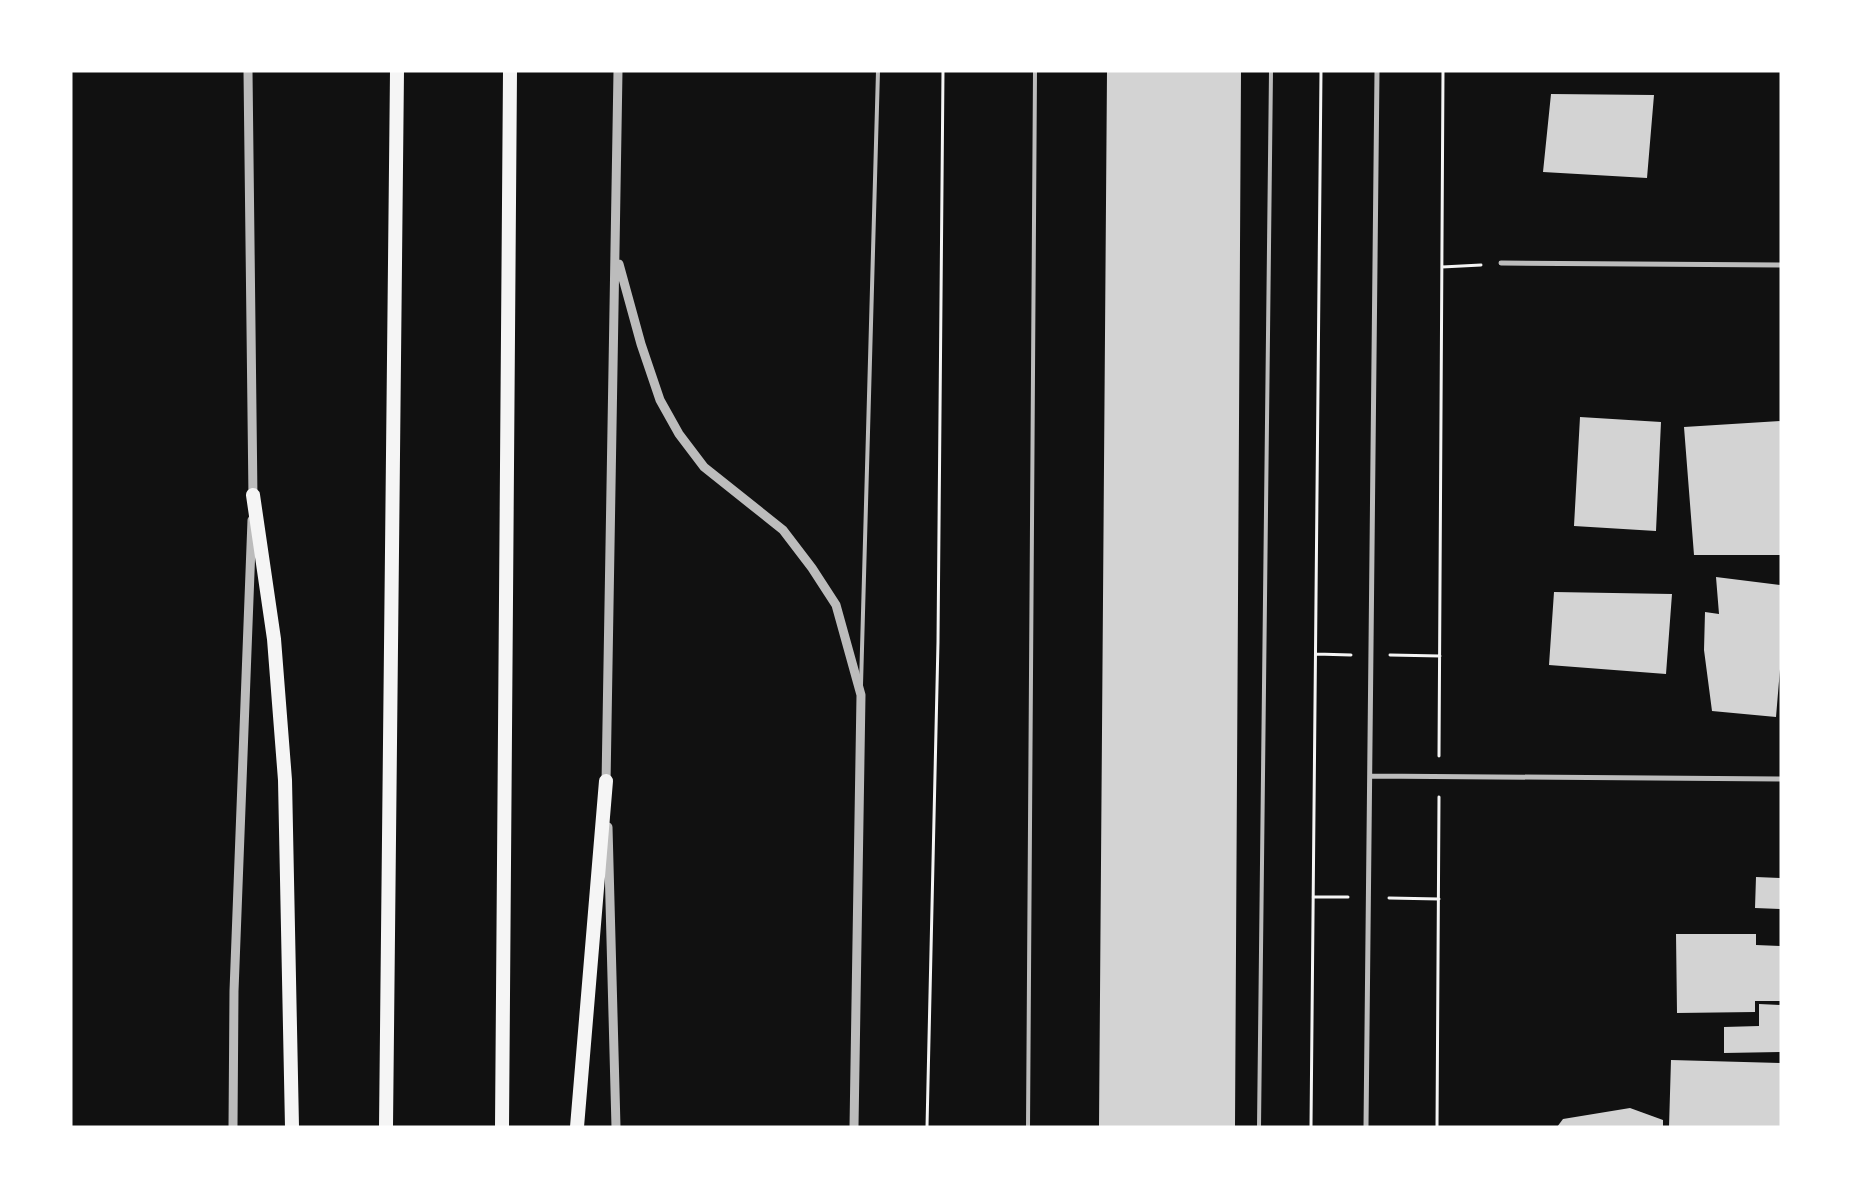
<svg xmlns="http://www.w3.org/2000/svg" width="1852" height="1198" font-family="Merriweather,serif">
<style>
.building{fill:#d3d3d3}
.lines{fill:none;stroke-linecap:round;stroke-linejoin:round}
.path{stroke:#f5f5f5;stroke-width:3}
.service{stroke:#bcbcbc;stroke-width:4}
.minor{stroke:#bcbcbc;stroke-width:5}
.tertiary{stroke:#bcbcbc;stroke-width:9}
.trunk{stroke:#f5f5f5;stroke-width:14}
</style>
<rect width="100%" height="100%" fill="#111"/>
<!-- building -->
<path class="building" d="M1107,71H1241L1235,1127H1099Z
M1551,94L1654,95L1647,178L1543,172Z
M1580,417L1661,422L1656,531L1574,526Z
M1781,421V555H1694L1684,427Z
M1716,577L1781,585V657L1776,717L1712,711L1704,650L1705,612L1719,614Z
M1554,592L1672,594L1666,674L1549,665Z
M1756,877L1781,878V909L1755,908Z
M1676,934H1756V945L1781,946V1001H1755V1012L1677,1013Z
M1759,1004L1781,1005V1052L1724,1053V1027L1759,1026Z
M1671,1060L1781,1063V1127H1669Z
M1630,1108L1663,1120V1127H1557L1563,1119Z"/>
<g class="lines">
<!-- path -->
<path class="path" d="M1442,267L1481,265
M1316,654L1351,655
M1390,655L1440,656
M1439,756L1443,71
M1313,897H1348
M1389,898L1439,899
M927,1127L938,642L943,71
M1311,1127L1321,71
M1437,1127L1439,797"/>
<!-- service -->
<path class="service" d="M861,685L878,71
M1028,1127L1035,71
M1259,1127L1271,71"/>
<!-- minor -->
<path class="minor" d="M1501,263L1781,265
M1371,776L1781,779
M1366,1127L1377,71"/>
<!-- tertiary -->
<path class="tertiary" d="M248,71L253,499
M619,264L641,344L660,400L679,434L704,467L783,530L812,568L836,605L861,695L854,1127
M606,784L618,71
M608,827L616,1127
M233,1127L234,991L252,520"/>
<!-- trunk -->
<path class="trunk" d="M253,495L274,639L285,780L292,1127
M386,1127L397,71
M502,1127L510,71
M577,1127L606,781"/>
</g>
<!-- border -->
<rect width="1852" height="1198" fill="none" stroke="#ffffff" stroke-width="145"/>
</svg>
